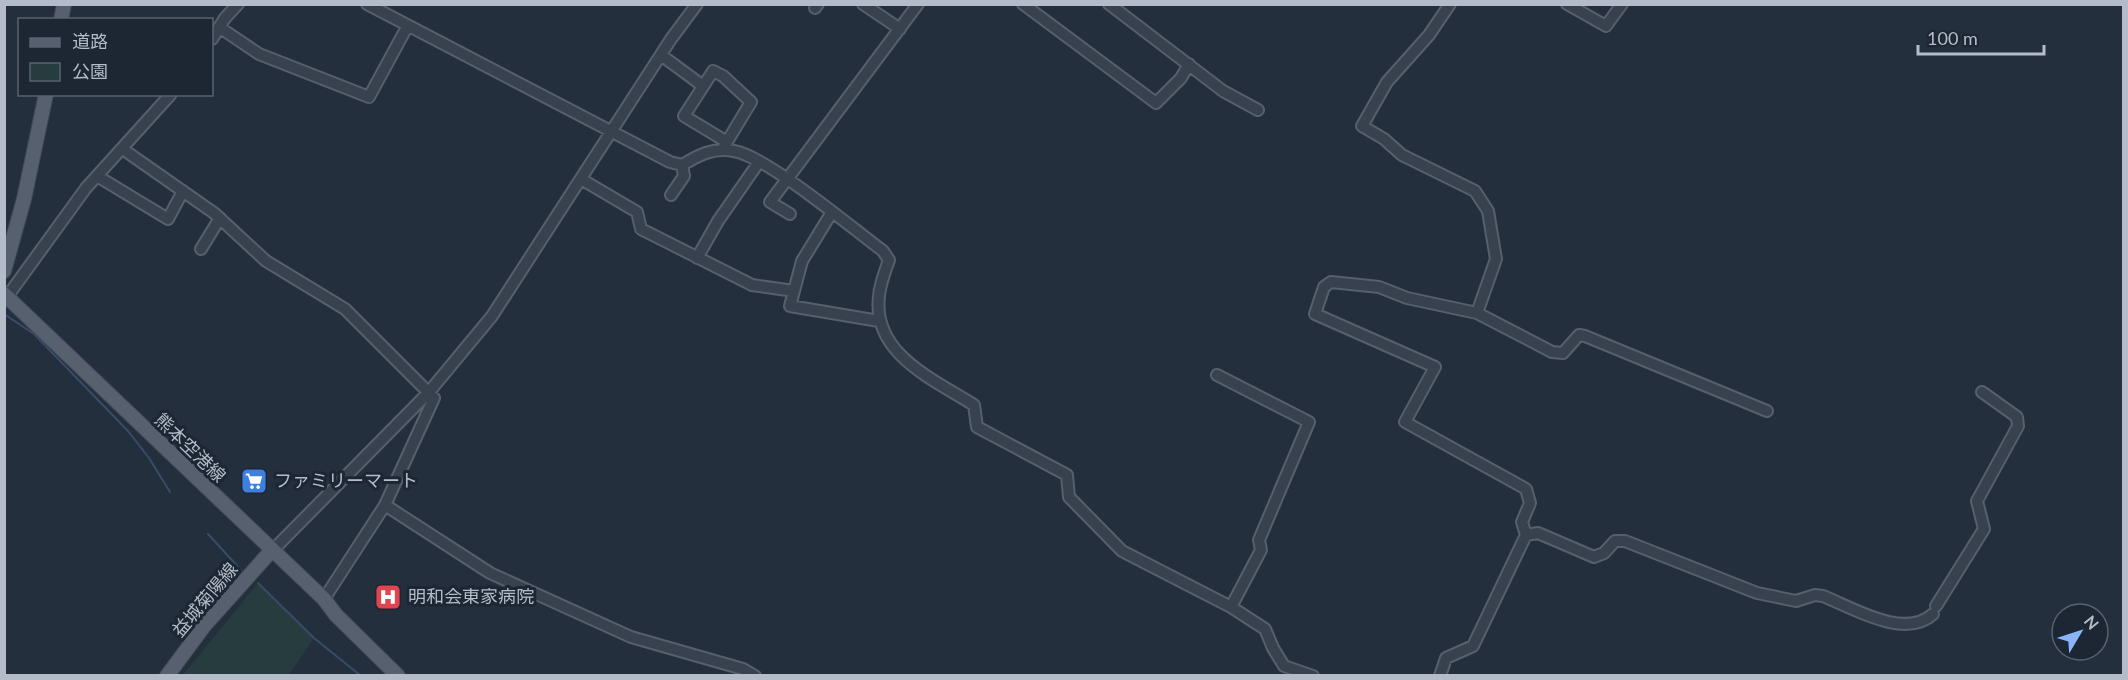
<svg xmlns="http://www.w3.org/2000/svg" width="2128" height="680" font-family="Lato,'Noto Sans JP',sans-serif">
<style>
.park{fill:#263c3f}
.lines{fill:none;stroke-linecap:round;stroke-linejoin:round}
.stream{stroke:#394c67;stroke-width:2}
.minor-casing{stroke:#565f6c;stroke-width:14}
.major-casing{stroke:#414a57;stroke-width:16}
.minor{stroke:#38414e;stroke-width:10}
.major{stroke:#56606e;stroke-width:14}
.labels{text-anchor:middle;stroke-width:6;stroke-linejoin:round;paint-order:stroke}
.street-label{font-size:18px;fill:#b4bcc9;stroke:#1d2633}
.poi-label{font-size:18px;fill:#b4bcc9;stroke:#1d2633;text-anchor:start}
</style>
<rect width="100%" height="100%" fill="#242f3e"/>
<!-- park -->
<path class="park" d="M258,583L314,638L289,675H183Z"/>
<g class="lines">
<!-- stream -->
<path class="stream" d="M4,314L34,334L128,431L149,458L170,492
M208,534L241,570
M258,583L314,638L361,676"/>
<defs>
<path id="minor" d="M367,4L670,162L682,165C699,155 713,147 734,151C768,157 852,228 883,251L889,260C885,271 880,284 879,296C872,354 933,379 974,405L977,427L1067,475L1069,497L1122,551L1231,607L1265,629L1273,648L1284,666L1313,676
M863,4L900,29
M1023,4L1156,103L1181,78L1189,64
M1109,4L1223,91L1258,110
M1450,4L1429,35L1387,82L1362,126L1384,139L1402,155L1475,191L1488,211L1496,259L1477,313
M1567,4L1606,26L1622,4
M815,8L818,4
M219,27L259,54L369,97L407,27
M212,39L225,18L238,4
M661,55L703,86
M124,150L214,213L266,261L345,309L434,398L385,505L324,599
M722,150L751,102L723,76L713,71L684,116L727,142
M97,176L168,219L183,191
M581,179L637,212L641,229L752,285L794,291
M671,195L684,176L682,165
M832,212L802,261L790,306L879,321
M790,214L770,202L918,4
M201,249L220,218
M697,258L718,221L759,162
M4,301L86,188L171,94
M1217,375L1309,422L1259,540L1261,550L1231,607
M385,505L490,573L631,637L743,669L755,676
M1526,535L1538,533L1594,557L1604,553L1615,541H1625L1757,593L1796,601L1815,595L1823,596C1853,608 1905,640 1933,614
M275,548L429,392L492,316L671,39L697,4
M1936,606L1984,529L1977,501L2018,426L2017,417L1982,392
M1440,676L1446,658L1473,646L1526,535L1522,522L1530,503L1526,489L1405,422L1435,367L1315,314L1324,287L1331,282L1379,287L1407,298L1477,313L1552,352L1563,353L1579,335L1585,336L1767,411"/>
<path id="major" d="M61,20L64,4
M4,271L24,199L46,94
M4,294L324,599L336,615L398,676
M167,676L204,626L272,550"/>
</defs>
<!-- minor casing -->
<use href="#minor" class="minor-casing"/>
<!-- major casing -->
<use href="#major" class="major-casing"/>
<!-- minor -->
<use href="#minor" class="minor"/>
<!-- major -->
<use href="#major" class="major"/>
</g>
<!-- icons -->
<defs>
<symbol id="supermarket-square" viewBox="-11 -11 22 22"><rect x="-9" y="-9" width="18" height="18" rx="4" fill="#3f7fe0" stroke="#1d2633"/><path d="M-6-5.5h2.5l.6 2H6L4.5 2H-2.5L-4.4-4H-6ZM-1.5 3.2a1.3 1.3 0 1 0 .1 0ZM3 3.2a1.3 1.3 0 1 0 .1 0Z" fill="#fff"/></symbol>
<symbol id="hospital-square" viewBox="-11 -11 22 22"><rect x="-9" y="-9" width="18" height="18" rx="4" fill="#e0444e" stroke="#1d2633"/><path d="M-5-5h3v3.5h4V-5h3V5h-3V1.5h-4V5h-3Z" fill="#fff"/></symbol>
</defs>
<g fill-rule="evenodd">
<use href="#supermarket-square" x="239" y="466" width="30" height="30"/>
<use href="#hospital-square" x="373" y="582" width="30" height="30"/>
</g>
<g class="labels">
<!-- street labels -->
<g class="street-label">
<text transform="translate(190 448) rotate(44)" y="6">熊本空港線</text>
<text transform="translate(205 600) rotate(-50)" y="6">益城菊陽線</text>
</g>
<!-- poi labels -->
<g class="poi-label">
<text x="274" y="487">ファミリーマート</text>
<text x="408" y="603">明和会東家病院</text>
</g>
</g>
<!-- border -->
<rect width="2128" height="680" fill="none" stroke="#b4bcc9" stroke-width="12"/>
<!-- legend -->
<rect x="18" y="18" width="195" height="78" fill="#1d2633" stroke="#59626f" stroke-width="1.5"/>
<rect x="30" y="38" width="30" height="9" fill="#56606e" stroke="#59626f" stroke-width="1.5"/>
<text x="72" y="48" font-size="18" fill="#b4bcc9">道路</text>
<rect x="30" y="63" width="30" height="18" fill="#263c3f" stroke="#59626f" stroke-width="1.5"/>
<text x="72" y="78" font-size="18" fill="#b4bcc9">公園</text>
<!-- north arrow -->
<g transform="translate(2080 632) rotate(51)"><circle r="28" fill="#1d2633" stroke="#59626f" stroke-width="1.5"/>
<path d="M0-4.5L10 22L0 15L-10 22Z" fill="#8ab4f8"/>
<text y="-9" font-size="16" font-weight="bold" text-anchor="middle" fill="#b4bcc9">N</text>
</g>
<!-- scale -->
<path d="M1918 45v9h126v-9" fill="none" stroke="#b4bcc9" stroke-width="3"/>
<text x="1927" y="45" font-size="18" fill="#b4bcc9" stroke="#1d2633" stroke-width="4.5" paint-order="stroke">100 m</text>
</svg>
